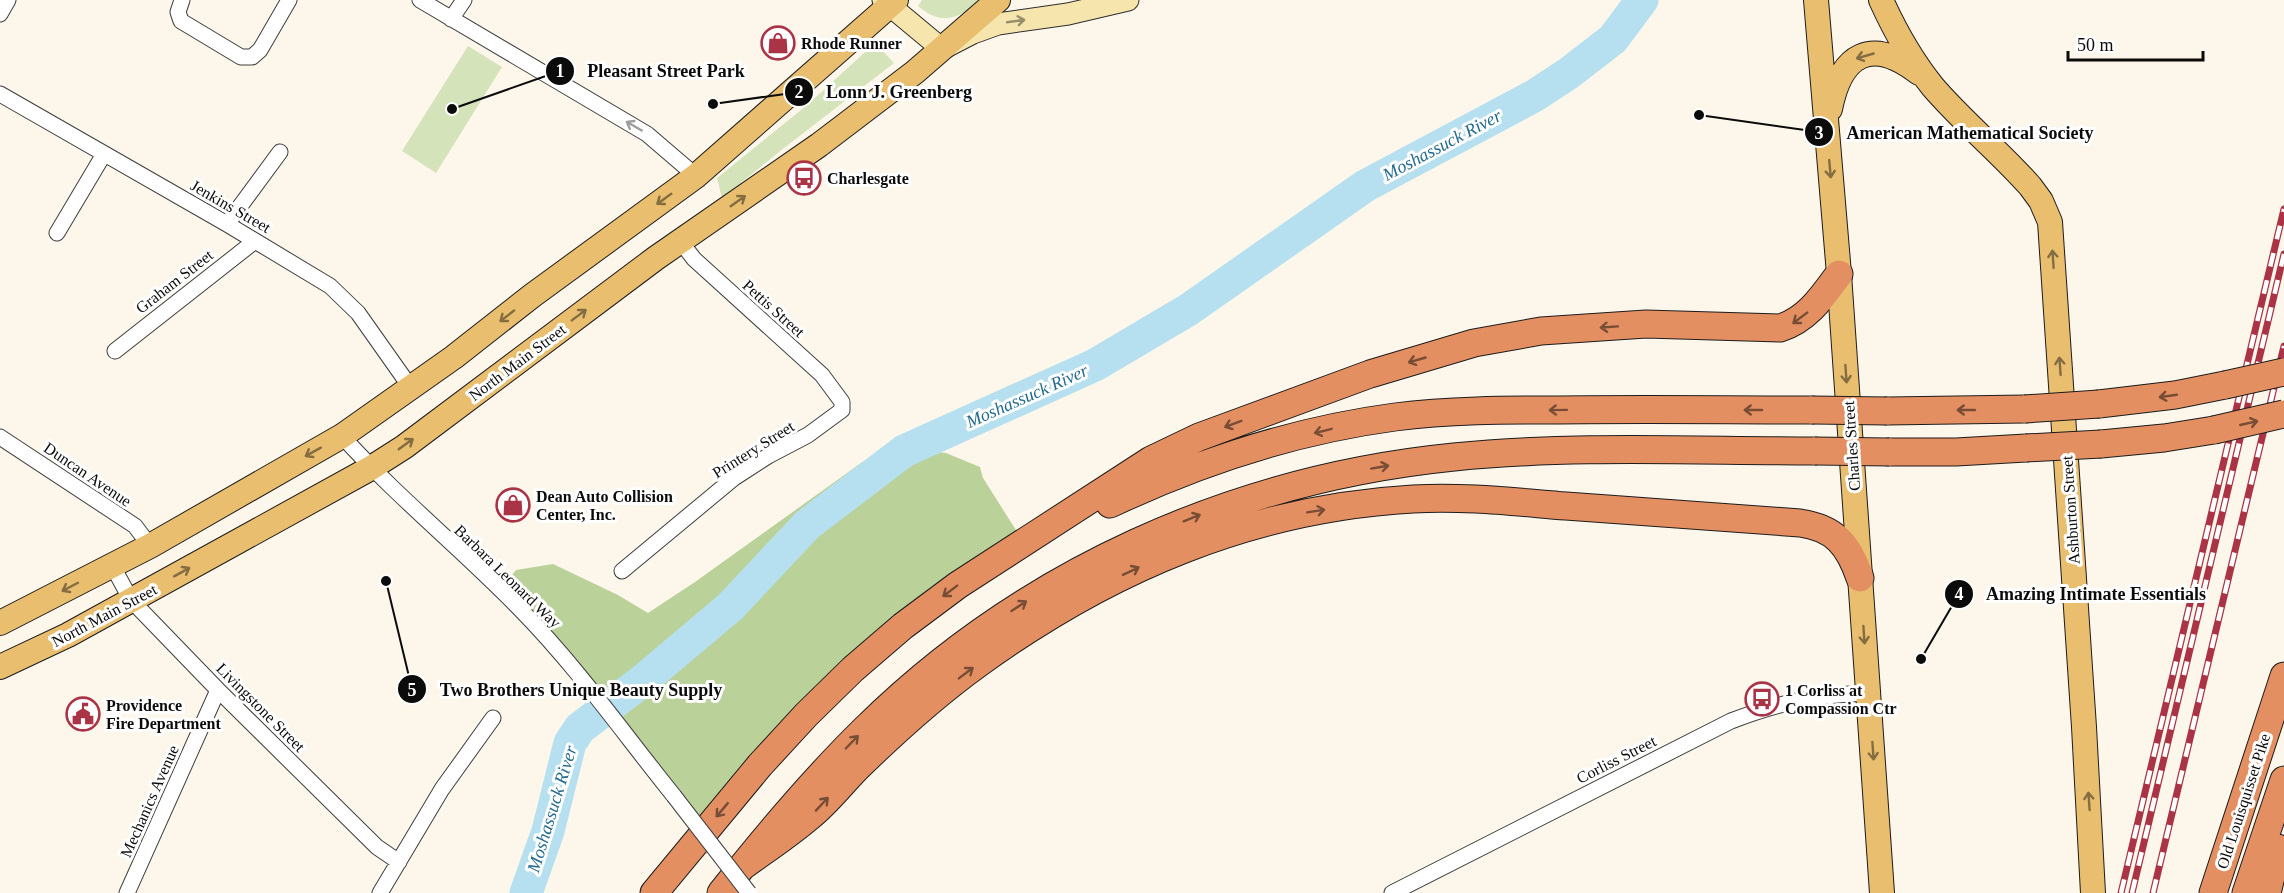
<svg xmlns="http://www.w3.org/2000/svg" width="2284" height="893" font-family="'Times New Roman',serif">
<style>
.green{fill:#d4e3b9}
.forest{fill:#bad29a}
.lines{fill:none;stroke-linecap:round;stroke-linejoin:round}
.river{stroke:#b6e0ef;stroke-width:33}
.street-casing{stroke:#3e3e3e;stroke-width:17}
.secondary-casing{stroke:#2d2d2d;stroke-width:23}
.primary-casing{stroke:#1c1c1c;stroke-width:26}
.highway-casing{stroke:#1c1c1c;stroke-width:29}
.street{stroke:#fff;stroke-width:15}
.secondary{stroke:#f6e6ad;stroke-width:21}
.primary{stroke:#e9be6f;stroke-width:24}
.highway{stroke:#e48f62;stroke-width:27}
.rail-casing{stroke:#ab3346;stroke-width:7}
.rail{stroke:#fff;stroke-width:4.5;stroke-dasharray:14;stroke-linecap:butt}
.street-bridge-casing{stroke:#3e3e3e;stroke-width:17;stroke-linecap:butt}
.highway-bridge-casing{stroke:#1c1c1c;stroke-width:29;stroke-linecap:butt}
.street-bridge{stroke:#fff;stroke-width:15}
.highway-bridge{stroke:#e48f62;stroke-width:27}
.oneway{stroke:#988e6c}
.oneway2{stroke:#856d42}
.oneway3{stroke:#9d9d9d}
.oneway4{stroke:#784d36}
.labels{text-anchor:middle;stroke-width:6;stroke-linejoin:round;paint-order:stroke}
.poi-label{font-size:16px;font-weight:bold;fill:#0b0b0b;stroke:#fff;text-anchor:start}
.street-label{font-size:16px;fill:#0b0b0b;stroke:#fff}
.water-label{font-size:18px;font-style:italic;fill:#236b8e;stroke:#fff}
.leader{fill:none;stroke:#0b0b0b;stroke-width:2}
.callout-dot{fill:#0b0b0b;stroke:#fff;stroke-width:2}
.mark-label{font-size:18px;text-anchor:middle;font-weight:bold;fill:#fff}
.callout-label{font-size:18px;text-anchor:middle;font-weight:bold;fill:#0b0b0b;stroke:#fff;stroke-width:6;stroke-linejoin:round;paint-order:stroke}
</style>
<rect width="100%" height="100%" fill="#fdf7eb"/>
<!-- green -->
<path class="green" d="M922,0H982C959,18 942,27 918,6Z
M875,43L894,63L784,148L722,198L717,178L806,106Z
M468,46L502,67L436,173L402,151Z"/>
<!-- forest -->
<path class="forest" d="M893,447L946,453L980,467L983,478L1021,538L945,589L706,826L503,587L516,570L553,564L618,595L648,613L695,582L861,463Z"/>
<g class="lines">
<!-- river -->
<path class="river" d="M526,893L548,831L570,743L580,728L641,682L730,607L807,525L904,451L1095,365L1188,310L1365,186L1534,96L1569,73L1613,39L1642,0"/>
<defs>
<path id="street" d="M182,0L178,12L181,21L241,57H252L260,50L289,0
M420,0L647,134L696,176
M0,14L8,0
M451,19L464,0
M0,94L227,224L330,286L358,313L411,388
M227,224L280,152
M57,233L104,154
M115,351L255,241
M342,436C398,498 463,550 521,610C577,667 624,734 674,796
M0,437L135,526L150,546
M112,565L131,600L218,690L377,847L399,862
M622,571L734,478L768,456L808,435L842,410V402L822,375L694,259L681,242
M127,893L218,690
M380,893L442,789L493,718
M1392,893L1731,721C1780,702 1816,695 1869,693"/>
<path id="secondary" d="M883,0L942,49L973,33L998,24L1068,14L1128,0"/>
<path id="primary" d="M1816,0L1839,274L1882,893
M1881,0C1895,31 1912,61 1933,87C1963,122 1999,151 2030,186L2041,201L2050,222L2084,727L2093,893
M1830,109C1841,54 1871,36 1919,73
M0,623L150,546L342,436L454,357L533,295L696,176L896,0
M0,667L68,635L371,468L404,447L656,258L819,145L915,72L998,0"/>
<path id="highway" d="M2099,404L2175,395L2225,385
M1887,411L2025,409
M2101,444L2164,438L2214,430
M1889,452H1956L2026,448
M1110,504C1199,462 1297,430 1395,417C1449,410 1504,410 1558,410C1643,409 1727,410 1812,410
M743,866C765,850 788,835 809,817C827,803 842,783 858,767C896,730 936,694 979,663C1109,569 1251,508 1413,499C1464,496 1515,502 1566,506C1644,511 1722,517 1800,523C1835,528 1849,545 1860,578
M654,893L760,765L806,715L853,669L903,626L958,585L1151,460L1199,437L1370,374L1474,343L1541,331L1646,324L1780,328C1807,320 1823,296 1839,274
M721,893C766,836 813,780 865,729C1023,573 1233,479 1454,457C1573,445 1695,451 1815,451
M2213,893L2284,676
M2246,893L2284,780
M2267,893L2278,848"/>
</defs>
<!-- street casing -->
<use href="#street" class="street-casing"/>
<!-- secondary casing -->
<use href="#secondary" class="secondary-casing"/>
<!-- primary casing -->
<use href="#primary" class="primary-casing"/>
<!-- highway casing -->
<use href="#highway" class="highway-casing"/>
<!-- street -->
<use href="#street" class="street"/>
<!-- secondary -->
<use href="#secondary" class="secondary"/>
<!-- primary -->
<use href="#primary" class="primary"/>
<!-- highway -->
<use href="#highway" class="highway"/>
<defs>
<path id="rail" d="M2121,893L2284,209
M2132,893L2284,254
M2153,893L2284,346"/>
</defs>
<!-- rail casing -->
<use href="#rail" class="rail-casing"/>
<!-- rail -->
<use href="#rail" class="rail"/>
<defs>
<path id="street-bridge" d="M674,796L749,893"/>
<path id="highway-bridge" d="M2225,385L2284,372
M2025,409L2099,404
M1812,410L1887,411
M2214,430L2284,414
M2026,448L2101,444
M1815,451L1889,452"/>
</defs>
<!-- street-bridge casing -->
<use href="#street-bridge" class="street-bridge-casing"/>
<!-- highway-bridge casing -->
<use href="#highway-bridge" class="highway-bridge-casing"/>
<!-- street-bridge -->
<use href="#street-bridge" class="street-bridge"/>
<!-- highway-bridge -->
<use href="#highway-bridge" class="highway-bridge"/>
</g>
<!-- one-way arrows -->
<defs><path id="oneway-shaft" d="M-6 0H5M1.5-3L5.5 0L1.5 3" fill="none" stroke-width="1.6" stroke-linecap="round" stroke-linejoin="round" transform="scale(1.5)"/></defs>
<use class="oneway" href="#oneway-shaft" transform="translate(1016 21) rotate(-8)"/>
<g class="oneway2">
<use href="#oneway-shaft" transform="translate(1865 56) rotate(164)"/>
<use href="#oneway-shaft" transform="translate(1830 169) rotate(85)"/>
<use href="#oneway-shaft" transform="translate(664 199) rotate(144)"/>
<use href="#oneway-shaft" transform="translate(738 201) rotate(-35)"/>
<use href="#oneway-shaft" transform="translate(2053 259) rotate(-94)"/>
<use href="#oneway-shaft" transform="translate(579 315) rotate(-37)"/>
<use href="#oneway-shaft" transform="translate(507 316) rotate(142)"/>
<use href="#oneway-shaft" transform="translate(2060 366) rotate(-94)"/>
<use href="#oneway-shaft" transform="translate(1846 374) rotate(86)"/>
<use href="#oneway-shaft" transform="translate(406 444) rotate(-36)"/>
<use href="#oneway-shaft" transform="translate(313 452) rotate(151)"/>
<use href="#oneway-shaft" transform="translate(182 572) rotate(-29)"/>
<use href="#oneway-shaft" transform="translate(70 587) rotate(152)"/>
<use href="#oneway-shaft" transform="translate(1864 635) rotate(86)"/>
<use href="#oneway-shaft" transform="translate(1873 751) rotate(86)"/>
<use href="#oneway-shaft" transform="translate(2089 801) rotate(-94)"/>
</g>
<use class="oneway3" href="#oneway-shaft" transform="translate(634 126) rotate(-150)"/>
<g class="oneway4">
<use href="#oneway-shaft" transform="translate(1800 318) rotate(143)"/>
<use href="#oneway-shaft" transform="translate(1609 327) rotate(176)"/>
<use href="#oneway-shaft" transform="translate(1417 360) rotate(164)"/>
<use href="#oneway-shaft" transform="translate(2168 396) rotate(172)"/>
<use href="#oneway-shaft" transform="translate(1558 410) rotate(179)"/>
<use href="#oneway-shaft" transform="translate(1753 410) rotate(-180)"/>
<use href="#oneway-shaft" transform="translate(1966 410) rotate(-180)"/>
<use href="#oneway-shaft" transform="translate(2249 423) rotate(-13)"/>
<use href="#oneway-shaft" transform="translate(1233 424) rotate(160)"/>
<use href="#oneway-shaft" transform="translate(1323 431) rotate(166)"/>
<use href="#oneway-shaft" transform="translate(1380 467) rotate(-10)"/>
<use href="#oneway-shaft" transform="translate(1316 511) rotate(-9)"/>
<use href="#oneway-shaft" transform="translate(1192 518) rotate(-22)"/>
<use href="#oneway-shaft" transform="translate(1131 571) rotate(-25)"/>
<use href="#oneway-shaft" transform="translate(950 591) rotate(143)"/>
<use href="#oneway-shaft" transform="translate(1019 606) rotate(-33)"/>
<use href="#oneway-shaft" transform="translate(966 673) rotate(-37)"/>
<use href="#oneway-shaft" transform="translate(852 742) rotate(-46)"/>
<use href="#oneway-shaft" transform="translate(822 804) rotate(-47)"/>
<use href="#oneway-shaft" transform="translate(722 810) rotate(130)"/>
</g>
<!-- icons -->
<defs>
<symbol id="shop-ring" viewBox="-11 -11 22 22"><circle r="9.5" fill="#fff" stroke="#ab3346" stroke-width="1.5"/><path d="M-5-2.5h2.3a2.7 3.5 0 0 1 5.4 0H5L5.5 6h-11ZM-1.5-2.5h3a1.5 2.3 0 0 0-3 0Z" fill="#ab3346"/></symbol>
<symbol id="bus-ring" viewBox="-11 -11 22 22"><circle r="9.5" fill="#fff" stroke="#ab3346" stroke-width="1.5"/><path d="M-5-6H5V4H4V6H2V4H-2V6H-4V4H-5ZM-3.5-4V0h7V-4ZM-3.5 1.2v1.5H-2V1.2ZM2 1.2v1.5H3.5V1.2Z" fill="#ab3346"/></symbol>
<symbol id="civic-ring" viewBox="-11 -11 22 22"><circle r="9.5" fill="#fff" stroke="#ab3346" stroke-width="1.5"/><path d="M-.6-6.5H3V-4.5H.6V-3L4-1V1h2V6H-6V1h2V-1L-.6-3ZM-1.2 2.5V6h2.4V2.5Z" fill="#ab3346"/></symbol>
</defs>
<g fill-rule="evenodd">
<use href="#shop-ring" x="759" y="24" width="38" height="38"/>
<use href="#bus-ring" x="785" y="159" width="38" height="38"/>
<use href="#shop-ring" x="494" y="486" width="38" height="38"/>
<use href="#bus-ring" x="1743" y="680" width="38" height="38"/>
<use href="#civic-ring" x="64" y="695" width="38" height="38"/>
</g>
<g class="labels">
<!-- poi labels -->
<g class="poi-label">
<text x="801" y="49">Rhode Runner</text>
<text x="827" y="184">Charlesgate</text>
<text x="536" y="502">Dean Auto Collision<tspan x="536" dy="18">Center, Inc.</tspan></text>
<text x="1785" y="696">1 Corliss at<tspan x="1785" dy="18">Compassion Ctr</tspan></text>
<text x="106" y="711">Providence<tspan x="106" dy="18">Fire Department</tspan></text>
</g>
<!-- street labels -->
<g class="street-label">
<text transform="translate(231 206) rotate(30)" y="6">Jenkins Street</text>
<text transform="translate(174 281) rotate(-38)" y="6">Graham Street</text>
<text transform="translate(774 308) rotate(42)" y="6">Pettis Street</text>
<text transform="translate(517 362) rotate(-37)" y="6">North Main Street</text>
<text transform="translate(1851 446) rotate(-94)" y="6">Charles Street</text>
<text transform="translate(753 449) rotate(-32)" y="6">Printery Street</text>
<text transform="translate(88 474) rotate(34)" y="6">Duncan Avenue</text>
<text transform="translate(2070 510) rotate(-94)" y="6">Ashburton Street</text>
<text transform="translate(508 576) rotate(44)" y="6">Barbara Leonard Way</text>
<text transform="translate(104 615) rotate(-28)" y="6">North Main Street</text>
<text transform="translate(261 707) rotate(45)" y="6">Livingstone Street</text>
<text transform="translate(1616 759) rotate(-27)" y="6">Corliss Street</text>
<text transform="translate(149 801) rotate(-66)" y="6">Mechanics Avenue</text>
<text transform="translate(2243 801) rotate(-72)" y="6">Old Louisquisset Pike</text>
</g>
<!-- water labels -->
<g class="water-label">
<text transform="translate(1442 145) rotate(-28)" y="6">Moshassuck River</text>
<text transform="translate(1027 396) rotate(-24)" y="6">Moshassuck River</text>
<text transform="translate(552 809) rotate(-73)" y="6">Moshassuck River</text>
</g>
</g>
<!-- callouts -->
<path class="leader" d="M452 109L560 71M713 104L799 92M1699 115L1819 132M1921 659L1959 594M386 581L412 689"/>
<g class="callout-dot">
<circle cx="452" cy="109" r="6"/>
<circle cx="713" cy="104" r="6"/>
<circle cx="1699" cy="115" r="6"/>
<circle cx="1921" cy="659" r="6"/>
<circle cx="386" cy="581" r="6"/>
<circle cx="560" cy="71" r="15"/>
<circle cx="799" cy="92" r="15"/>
<circle cx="1819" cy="132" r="15"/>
<circle cx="1959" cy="594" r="15"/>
<circle cx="412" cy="689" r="15"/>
</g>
<g class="mark-label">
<text x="560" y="77">1</text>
<text x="799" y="98">2</text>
<text x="1819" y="139">3</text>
<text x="1959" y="600">4</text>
<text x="412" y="696">5</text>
</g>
<g class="callout-label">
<text x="666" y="77">Pleasant Street Park</text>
<text x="899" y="98">Lonn J. Greenberg</text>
<text x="1970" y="139">American Mathematical Society</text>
<text x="2096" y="600">Amazing Intimate Essentials</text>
<text x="581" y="696">Two Brothers Unique Beauty Supply</text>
</g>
<!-- scale -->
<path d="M2068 51v9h135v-9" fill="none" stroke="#0b0b0b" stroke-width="3"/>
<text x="2077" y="51" font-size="18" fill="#0b0b0b" stroke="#ffffff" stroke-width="4.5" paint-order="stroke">50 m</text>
</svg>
